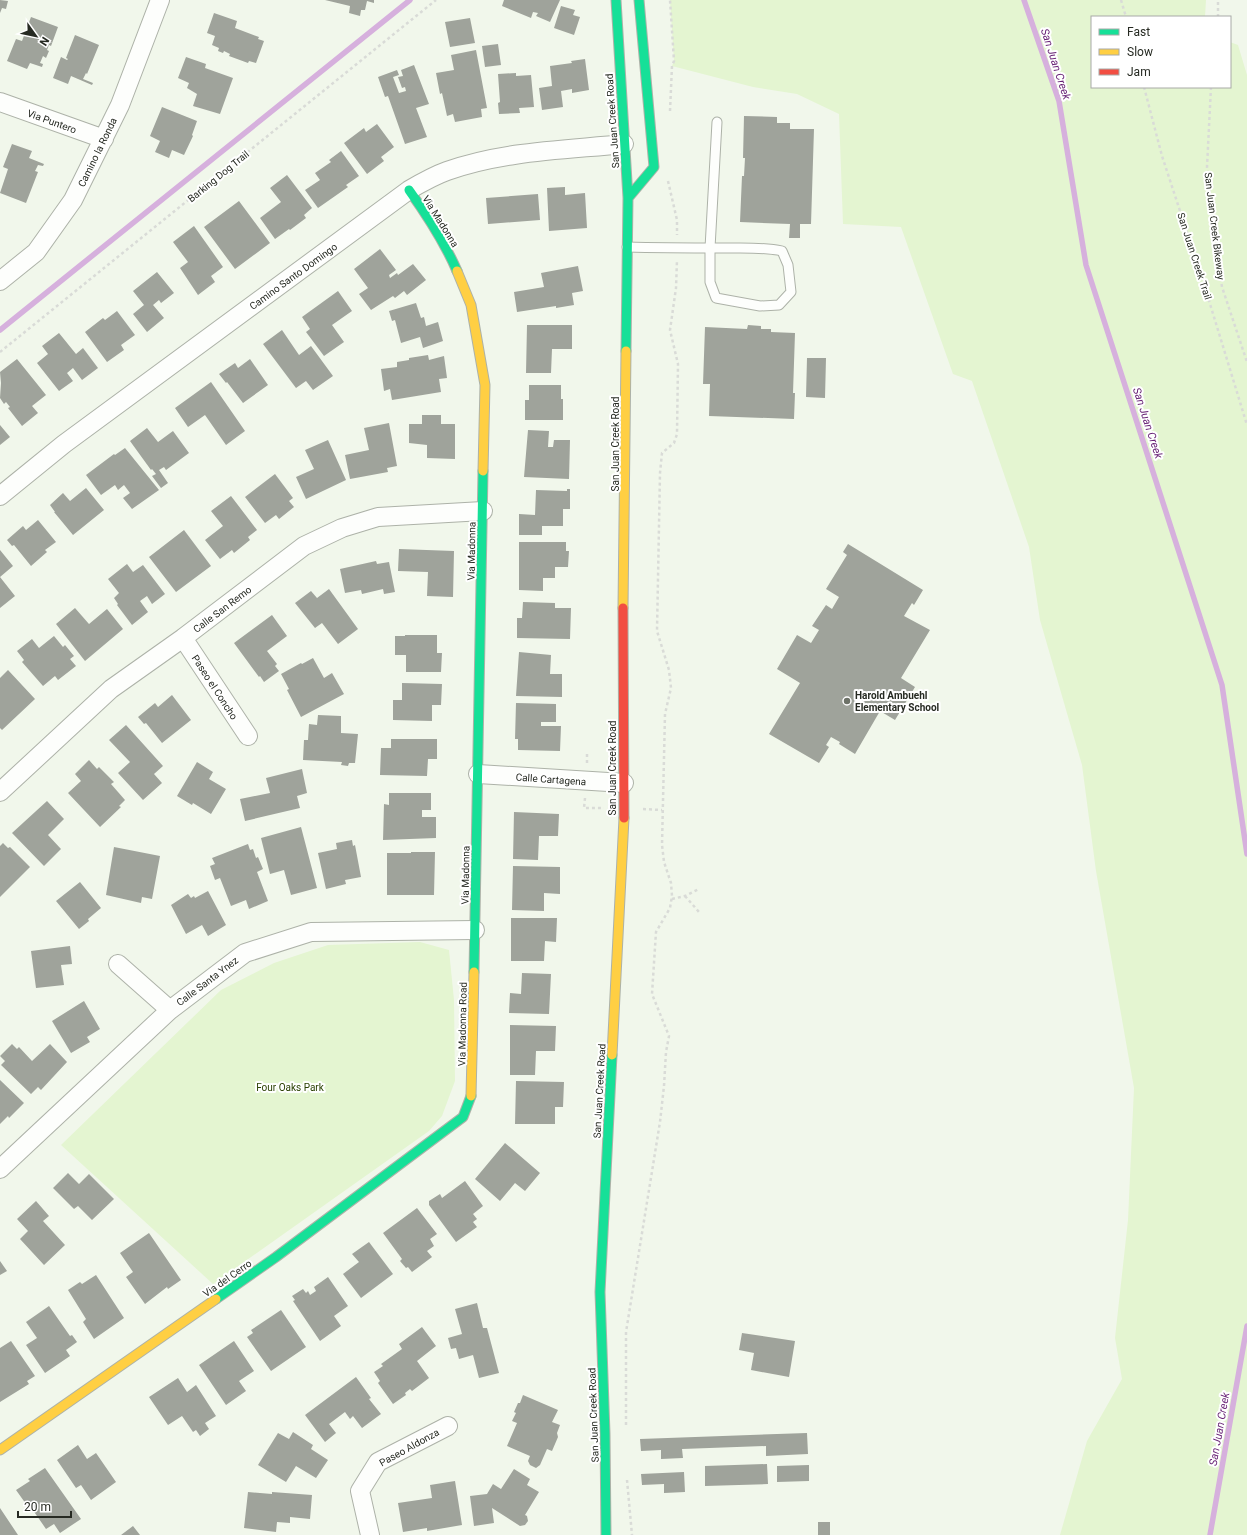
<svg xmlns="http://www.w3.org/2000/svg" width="1247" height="1535" font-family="Roboto,sans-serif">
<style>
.green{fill:#e4f5d1}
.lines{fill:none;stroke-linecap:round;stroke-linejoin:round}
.stream{stroke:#d6b0dd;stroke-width:5.5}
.building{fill:#9fa39b}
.lane-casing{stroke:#adb2a8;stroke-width:11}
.street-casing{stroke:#adb2a8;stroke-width:20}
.fast-casing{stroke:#adb2a8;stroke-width:11}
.slow-casing{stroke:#adb2a8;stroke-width:11}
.jam-casing{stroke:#adb2a8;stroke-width:11}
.path{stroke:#d9dbd7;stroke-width:2.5;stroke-dasharray:3 3;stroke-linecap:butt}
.lane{stroke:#fdfefc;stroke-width:9}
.street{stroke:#fdfefc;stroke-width:18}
.fast{stroke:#16e098;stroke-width:9}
.slow{stroke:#ffcf43;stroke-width:9}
.jam{stroke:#f24e42;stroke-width:9}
.poi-dot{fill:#6d7268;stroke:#fff;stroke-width:1.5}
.labels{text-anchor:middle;stroke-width:4;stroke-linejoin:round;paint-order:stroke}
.street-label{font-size:10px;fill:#262a22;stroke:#fff}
.poi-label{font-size:10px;font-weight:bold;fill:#262a22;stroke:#fff;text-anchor:start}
.park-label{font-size:10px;fill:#2a4002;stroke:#fff}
.water-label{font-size:11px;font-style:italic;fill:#682376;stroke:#fff}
</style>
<rect width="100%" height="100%" fill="#f1f7eb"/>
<!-- green -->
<path class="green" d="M670,0H1206L1205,17H1092V87H1230V42L1238,45L1247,75V1535H1060L1087,1441L1122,1379L1115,1338L1128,1220L1134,1088L1096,871L1082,765L1040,620L1029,547L972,381L953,374L901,227L843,224L839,114L797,94L753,87L672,66L674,61Z
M420,942L449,950L454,1000L455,1081L442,1116L429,1131L213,1284L61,1145L221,990L274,963L328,945Z"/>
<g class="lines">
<!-- stream -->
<path class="stream" d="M1024,0L1059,101L1086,265L1222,685L1247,854
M0,330L410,0
M1210,1535L1247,1326"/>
</g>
<!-- building -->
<path class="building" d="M0,0L8,1L6,9L2,8L0,13Z
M325,0H374V3L367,1L365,10H361L360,16L349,13L350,6Z
M504,0H560L550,22L536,16L538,13L533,12L531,18L502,6Z
M561,6L575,10L573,15L580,17L574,35L554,28Z
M214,13L237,21L235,28L259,37L258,39L264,41L256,63L249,61L248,63L229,56L230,54L224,51L223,53L218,51L219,48L212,45L215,36L207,33Z
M31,17L58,27L51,46L49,45L47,50L49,51L46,58L43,56L40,63L43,64L42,67L30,63L27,69L7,61L16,39L22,41Z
M470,18L475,43L450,47L445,22Z
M75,35L99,45L87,74L86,73L83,79L93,83L92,85L71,76L68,84L53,78L61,57L67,60L68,59L66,58Z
M498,44L501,65L485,67L482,46Z
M476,50L487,108L481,109L482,117L455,122L453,114L447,116L442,93L440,94L436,73L454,70L451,55Z
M186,57L206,64L205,68L233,78L220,114L193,106L197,94L187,88L189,83L178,78Z
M585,59L589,90L572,93V89L561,91L563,107L542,110L539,88L552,86L550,66L572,63L571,61Z
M414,65L429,104L416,108L427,137L405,144L388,96L385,97L378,77L397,70L399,75L393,77L399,93L406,91L405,87L402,88L398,77L403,76L401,70Z
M516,73V76L531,75L534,107L519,108L520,113L499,114L498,103L500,102L498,74Z
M162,107L197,121L192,135L193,136L184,155L172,150L169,158L155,152L160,141L150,136Z
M744,116L777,117V123H790V129H814L811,224H800V238H789L790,224L740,222L742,176H744L745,158H743Z
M377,124L394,147L381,157L384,161L367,174L344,143L364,128L366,132Z
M12,144L32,151L29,158L44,164L43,166L38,165L35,171L38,172L26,203L0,193L8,169L3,167Z
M341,151L359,176L346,185L348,187L318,208L305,190L320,180L315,173L331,162L329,160Z
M287,175L312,208L304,215L306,218L290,230L289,229L275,239L260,218L281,202L270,188Z
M565,187V195L585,193L587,228L549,231L547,188Z
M538,194L540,220L488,224L486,198Z
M239,201L270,243L235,269L204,227Z
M194,226L223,267L211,276L215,282L198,295L180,268L188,262L173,242Z
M380,249L396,270L389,275L390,278L397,273L398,275L413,264L426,280L407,295L404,291L395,298L393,296L371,310L359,294L368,288L354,269Z
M578,266L583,291L572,293L574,305L556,308V306L517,312L514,292L544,287L541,273Z
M157,272L174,293L161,303L159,300L153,305L164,318L147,332L133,314L144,305L133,291Z
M338,291L352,311L332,325L344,342L324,356L306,332L310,329L302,317Z
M416,303L421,318L424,317L426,326L438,322L443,341L423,348L420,337L401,343L395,320L392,321L389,311Z
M117,311L135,335L121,345L124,350L107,362L85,332L103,318L105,320Z
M527,325H572V349H552L551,373H526Z
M748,325L761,326V329H771V332L795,333L793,393H795L794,419L709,416L710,384H703L705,327L747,329Z
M282,330L299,355L311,346L333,376L313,390L306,381L296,388L263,344Z
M59,333L76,354L83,348L98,368L82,380L73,368L67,373L73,381L59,391L37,363L48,354L42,346Z
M428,355L429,360L444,356L447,378L439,379L441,392L392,400L390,389L384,391L381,369L397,367V362L409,360V358Z
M807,358H826L825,398L806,397Z
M17,359L46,395L32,406L38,413L22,426L8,408L10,407L6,402L4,404L0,398L1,383L0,372Z
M250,359L268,385L243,403L227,382L226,383L219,374L235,363L238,368Z
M211,382L245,431L226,445L205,415L188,427L175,408Z
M529,385H561V399H563V420H525V400H529Z
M422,415H441V424H455V459L427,458V445L409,443V424H422Z
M389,423L397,466L387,468L388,472L350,479L345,455L369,450L364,428Z
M0,425L10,437L0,445Z
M147,428L158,442L173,431L189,453L166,470L164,467L159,470L168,483L161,488L152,476L156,474L152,469L151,470L130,441Z
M528,430L549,431L548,447H553L554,440H570L569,479L524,477Z
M328,440L346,480L306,499L296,477L314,469L305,450Z
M125,448L159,490L132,509L123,498L130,493L124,485L118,490L115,485L101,495L86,475L114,454L115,455Z
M275,474L293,498L289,501L294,507L279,519L276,515L265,523L245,497Z
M86,488L104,510L73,535L54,512H55L50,505L63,493L70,501Z
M567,489H570V509H563V526H542V535H519V514L535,515L536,490L567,491Z
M231,496L257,530L248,537L250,540L234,553L232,550L220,559L205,540L223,526L211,511Z
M38,520L56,542L45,550L47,552L31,566L14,545L12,546L7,540L23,526L26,530Z
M184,530L211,566L176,592L149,557Z
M519,542H566V551H569L568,567H555V578H543V591L519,590Z
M848,544L923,590L914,605L912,603L904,616L930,630L901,678L915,687L895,720L880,711L855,754L839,744L840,742L831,737L826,745L829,747L819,763L769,734L800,683L777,669L797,635L811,643L819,630L812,626L826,605L832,609L839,597L826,589L847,555L843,552Z
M399,549L454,551L453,597L427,596L428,572L398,571Z
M0,550L13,566L0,577Z
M376,561L377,564L389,562L395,592L384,594L383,589L362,594L361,590L345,593L340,569Z
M127,564L133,572L143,565L165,594L152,604L147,596L140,601L148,612L132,625L117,605L118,604L114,598L119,593L108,579Z
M0,577L15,596L0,608Z
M329,589L358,629L338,644L322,623L315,628L295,603L311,591L317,598Z
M523,602L555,603V608H571L570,639L517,638V618H522Z
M75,608L89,624L107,609L123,629L85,661L56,624Z
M272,615L287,636L267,651L277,664L275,666L279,671L264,682L260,676L259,677L234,643Z
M405,635H437V653H442L441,672H406V655H395V636H405Z
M54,636L63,647L65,645L74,656L70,659L76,666L58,680L55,676L43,686L22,662L24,660L17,651L32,639L39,648Z
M519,652L551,655L550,674H562V697L516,696Z
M313,658L324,678L332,673L344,694L301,717L287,690L289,689L281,674L301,663L302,664Z
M8,670L35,699L2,730L0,728V678Z
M402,683L442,684L441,705H432V721L393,720V700H402Z
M172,695L191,720L162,743L146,723L144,724L138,717L155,703L158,707Z
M516,703L556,704V722H541V726H561L560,751L518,750V739H515Z
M318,715L341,716V733L358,734L355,763H349L348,766L341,765L342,762L303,760L304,740H308L309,724L317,725Z
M126,725L163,766L154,774L162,783L143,800L118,773L130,762L109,740Z
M391,739H437V759H428L427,776L380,775L381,748H391Z
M89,760L97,769L99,767L114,782L111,784L125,800L119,806L121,807L100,827L68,793L81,781L75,774Z
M197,762L213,772L209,779L226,789L211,814L193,803L192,805L177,796Z
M302,769L307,793L297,796L300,808L245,821L240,799L270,793L266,778Z
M389,793H431V810H422V817H436V838L383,840L384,804L389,805Z
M47,801L64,819L48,835L61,849L44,866L12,833Z
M514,812L559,814L558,836H539L538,860L513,859Z
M301,827L317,888L291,895L284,870L270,874L261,838Z
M352,840L353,846L355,845L361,877L345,880L346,884L326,889L318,853L337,849L336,843Z
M3,843L8,848L10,847L30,867L0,897V846Z
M248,844L250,850L253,849L256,858L258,857L263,869L257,872L268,901L249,909L246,900L231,906L220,878L215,880L210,866L215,864L212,858Z
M114,847L160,856L152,899L142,897L141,903L106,895Z
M411,852H435L434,895H387V853H411Z
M513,866L560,867V894L544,893V911L512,910Z
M80,882L101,908L88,919L89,921L79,929L56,901Z
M208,891L226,925L208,936L202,925L186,934L171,905L188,894L191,898L194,896L195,898Z
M511,918H557L556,942L545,941L544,961H511Z
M70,946L72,964L61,965L64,985L36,988L31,951Z
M522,973L551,974L549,1014L509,1013L510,993L521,994Z
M84,1001L100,1029L87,1037L90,1042L71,1053L52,1021Z
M510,1025L556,1026L555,1051H536L535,1075H510Z
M12,1044L17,1049L19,1047L32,1061L50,1044L67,1062L41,1090L38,1087L31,1094L1,1065L5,1061L0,1056Z
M0,1080L24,1103L9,1118L8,1116L0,1124Z
M516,1081L564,1082L563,1107H555V1124H515Z
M505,1143L540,1173L525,1191L515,1183L500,1201L475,1179Z
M68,1173L79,1184L89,1174L114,1199L92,1220L78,1206L74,1209L53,1188Z
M465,1181L483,1206L473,1214L477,1219L473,1222L477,1227L456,1242L429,1205V1201L440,1194L442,1198Z
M36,1201L49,1216L43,1221L65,1245L44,1265L20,1239L28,1231L17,1219Z
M417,1208L437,1234L430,1239L434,1246L427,1251L432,1257L412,1272L408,1267L406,1268L400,1261L402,1259L383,1233Z
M149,1233L181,1280L168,1289L167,1287L145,1304L126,1277L133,1272L120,1253Z
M369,1242L393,1274L361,1298L343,1274L359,1262L352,1254Z
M0,1261L7,1271L0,1275Z
M96,1275L124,1318L94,1339L83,1322L86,1319L68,1290L80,1282L82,1284Z
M328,1277L348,1306L334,1316L341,1326L320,1341L293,1301L295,1300L292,1296L303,1289L306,1293L308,1291L310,1295L316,1291L314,1287Z
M477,1303L483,1328H487L499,1373L479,1378L473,1355L459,1359L456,1348L451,1349L448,1338L462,1334L455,1309Z
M49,1306L70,1336L72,1335L77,1342L66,1350L70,1356L45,1373L26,1345L37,1338L26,1322Z
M281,1310L306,1347L271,1371L247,1337L253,1333L251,1330Z
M422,1327L436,1346L417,1361L429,1378L412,1391L410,1389L405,1393L406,1395L393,1404L378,1383L380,1381L374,1372L383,1366L381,1364L402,1349L399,1344Z
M742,1333L795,1341L789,1377L751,1370L754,1353L739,1350Z
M11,1341L35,1376L27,1381L29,1384L0,1402V1348Z
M234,1341L254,1371L239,1381L246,1391L226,1405L199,1365Z
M356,1377L371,1398L369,1399L381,1414L362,1428L353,1416L350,1419L345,1412L329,1424L336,1433L325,1442L305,1415Z
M178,1378L187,1392L196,1385L216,1416L205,1423L209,1429L200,1436L196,1430L193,1432L182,1416L168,1425L149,1397Z
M523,1395L558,1410L552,1422L560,1425L557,1433L558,1437L552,1451L547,1449L540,1465L536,1468L530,1465L528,1461L530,1456L507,1446L517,1423L512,1421L516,1413L514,1412L518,1403H520Z
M293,1432L313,1445L311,1449L328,1460L316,1478L296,1466L286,1482L258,1465L278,1433L289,1439Z
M807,1433L808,1454L766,1456V1446L682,1449L683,1458L661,1459V1450L641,1451L640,1439Z
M78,1445L87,1459L96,1453L116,1482L91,1500L81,1485L76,1488L57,1460Z
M767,1464L768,1484L705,1486V1466Z
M809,1465V1481L777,1482V1466Z
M45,1468L81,1519L60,1533L54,1524L46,1529L28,1503L26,1504L16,1490L30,1481L28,1479Z
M514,1469L530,1479L527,1485L539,1492L525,1515L527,1516L528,1521L525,1525L520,1526L492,1508L494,1523L474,1526L470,1496L487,1494L493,1484L501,1489Z
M684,1472L685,1492L664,1493V1484L642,1485L641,1474Z
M455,1481L462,1525L427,1531V1528L403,1532L398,1503L432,1498L430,1485Z
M248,1492L272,1494V1492L312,1495L310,1519L290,1517V1523L277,1522L276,1532L244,1528Z
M0,1508L18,1535H0Z
M818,1522H830V1535H818Z
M133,1526L140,1535H121Z"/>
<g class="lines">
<defs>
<path id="lane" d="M627,247C660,248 693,248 726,248C745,248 764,247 782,251L788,265L791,292L779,305L760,306L716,298L710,282V248L717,122"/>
<path id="street" d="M0,102L104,139
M0,281L36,252L73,200L120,105L160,0
M0,496L64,444L409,190C421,183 433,176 447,171C503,151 565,150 624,144
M183,638L248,736
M478,774L624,783
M0,792L111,689L183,638L304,546L342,528L378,517L483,511
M118,964L170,1010
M0,1169L170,1010L245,953L311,932L475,930
M370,1535L360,1491L378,1462L448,1426"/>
<path id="fast" d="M616,0L628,198L626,351
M409,190C427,215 445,243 457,271
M628,198L654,167L639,0
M474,972L483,471
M216,1299L276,1257L463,1117L471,1096
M606,1535L605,1434L600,1292L612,1055"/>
<path id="slow" d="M457,271L471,305L485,385L483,471
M623,608L626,351
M612,1055L624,818
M471,1096L474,972
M0,1450L216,1299"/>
<path id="jam" d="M623,608L624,818"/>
</defs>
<!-- lane casing -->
<use href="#lane" class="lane-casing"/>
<!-- street casing -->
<use href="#street" class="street-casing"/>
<!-- fast casing -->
<use href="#fast" class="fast-casing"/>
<!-- slow casing -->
<use href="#slow" class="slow-casing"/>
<!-- jam casing -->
<use href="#jam" class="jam-casing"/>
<!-- path -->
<path class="path" d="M1121,0L1126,17
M1218,17V0
M1144,87L1162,156L1203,281L1247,425
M1211,87L1207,167L1214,237L1222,287L1247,362
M670,111L672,66L674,61L670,0
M668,181L677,220V235
M0,352L436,0
M587,763V751
M585,798L584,808H604
M643,809L662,810
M685,896L699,912
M672,899L685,896L699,889
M626,1425V1332L660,1122L664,1086L666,1052L669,1036L652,994L656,932L670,908L672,896L671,883L664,862L662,845L665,714L671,688L669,670L657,631L660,473L662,453L674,443L677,434L678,364L670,330L676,288L677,260
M627,1480L632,1535"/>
<!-- lane -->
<use href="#lane" class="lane"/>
<!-- street -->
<use href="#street" class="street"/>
<!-- fast -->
<use href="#fast" class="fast"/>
<!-- slow -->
<use href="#slow" class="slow"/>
<!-- jam -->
<use href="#jam" class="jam"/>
</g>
<!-- markers -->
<circle class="poi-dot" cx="847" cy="701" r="4"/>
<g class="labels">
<!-- street labels -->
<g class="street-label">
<text transform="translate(52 121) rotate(20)" y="4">Via Puntero</text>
<text transform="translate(612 121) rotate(-94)" y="4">San Juan Creek Road</text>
<text transform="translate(97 152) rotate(-64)" y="4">Camino la Ronda</text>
<text transform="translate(218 176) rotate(-39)" y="4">Barking Dog Trail</text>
<text transform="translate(441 221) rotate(58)" y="4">Via Madonna</text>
<text transform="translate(1215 226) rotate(83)" y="4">San Juan Creek Bikeway</text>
<text transform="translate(1195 256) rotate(72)" y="4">San Juan Creek Trail</text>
<text transform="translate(293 276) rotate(-36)" y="4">Camino Santo Domingo</text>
<text transform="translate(615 444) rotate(-90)" y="4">San Juan Creek Road</text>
<text transform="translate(471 551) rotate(-89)" y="4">Via Madonna</text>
<text transform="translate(222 609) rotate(-37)" y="4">Calle San Remo</text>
<text transform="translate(215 687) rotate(57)" y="4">Paseo el Concho</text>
<text transform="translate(612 768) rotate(-90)" y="4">San Juan Creek Road</text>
<text transform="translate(551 779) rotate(4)" y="4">Calle Cartagena</text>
<text transform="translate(465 875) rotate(-89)" y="4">Via Madonna</text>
<text transform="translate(207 981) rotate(-37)" y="4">Calle Santa Ynez</text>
<text transform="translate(462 1024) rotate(-89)" y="4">Via Madonna Road</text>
<text transform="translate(599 1091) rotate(-87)" y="4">San Juan Creek Road</text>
<text transform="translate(227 1278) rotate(-35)" y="4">Via del Cerro</text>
<text transform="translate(593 1415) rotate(-92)" y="4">San Juan Creek Road</text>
<text transform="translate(409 1447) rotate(-29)" y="4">Paseo Aldonza</text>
</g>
<!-- poi labels -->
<g class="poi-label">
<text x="855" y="699">Harold Ambuehl<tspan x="855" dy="12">Elementary School</tspan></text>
</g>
<!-- park labels -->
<g class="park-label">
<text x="290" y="1091">Four Oaks Park</text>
</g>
<!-- water labels -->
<g class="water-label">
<text transform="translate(1056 64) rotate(72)" y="4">San Juan Creek</text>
<text transform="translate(1148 423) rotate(72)" y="4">San Juan Creek</text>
<text transform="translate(1219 1429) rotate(-80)" y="4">San Juan Creek</text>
</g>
</g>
<!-- legend -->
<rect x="1091" y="16" width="140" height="72" fill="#ffffff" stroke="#a8aaa7"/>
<rect x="1099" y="29" width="20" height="6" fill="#16e098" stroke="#a8aaa7"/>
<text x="1127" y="36" font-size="12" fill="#262a22">Fast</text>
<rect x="1099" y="49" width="20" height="6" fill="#ffcf43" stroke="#a8aaa7"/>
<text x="1127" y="56" font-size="12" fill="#262a22">Slow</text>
<rect x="1099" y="69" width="20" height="6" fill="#f24e42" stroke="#a8aaa7"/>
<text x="1127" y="76" font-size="12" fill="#262a22">Jam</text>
<!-- north arrow -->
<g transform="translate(36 36) rotate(123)" stroke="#ffffff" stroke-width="3" paint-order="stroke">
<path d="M0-3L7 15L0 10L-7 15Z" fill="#262a22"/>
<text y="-6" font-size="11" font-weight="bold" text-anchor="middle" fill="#262a22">N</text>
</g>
<!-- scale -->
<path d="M18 1511v6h53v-6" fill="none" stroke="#262a22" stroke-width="2"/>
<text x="24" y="1511" font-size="12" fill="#262a22" stroke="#ffffff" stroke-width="3" paint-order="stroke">20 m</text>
</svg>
